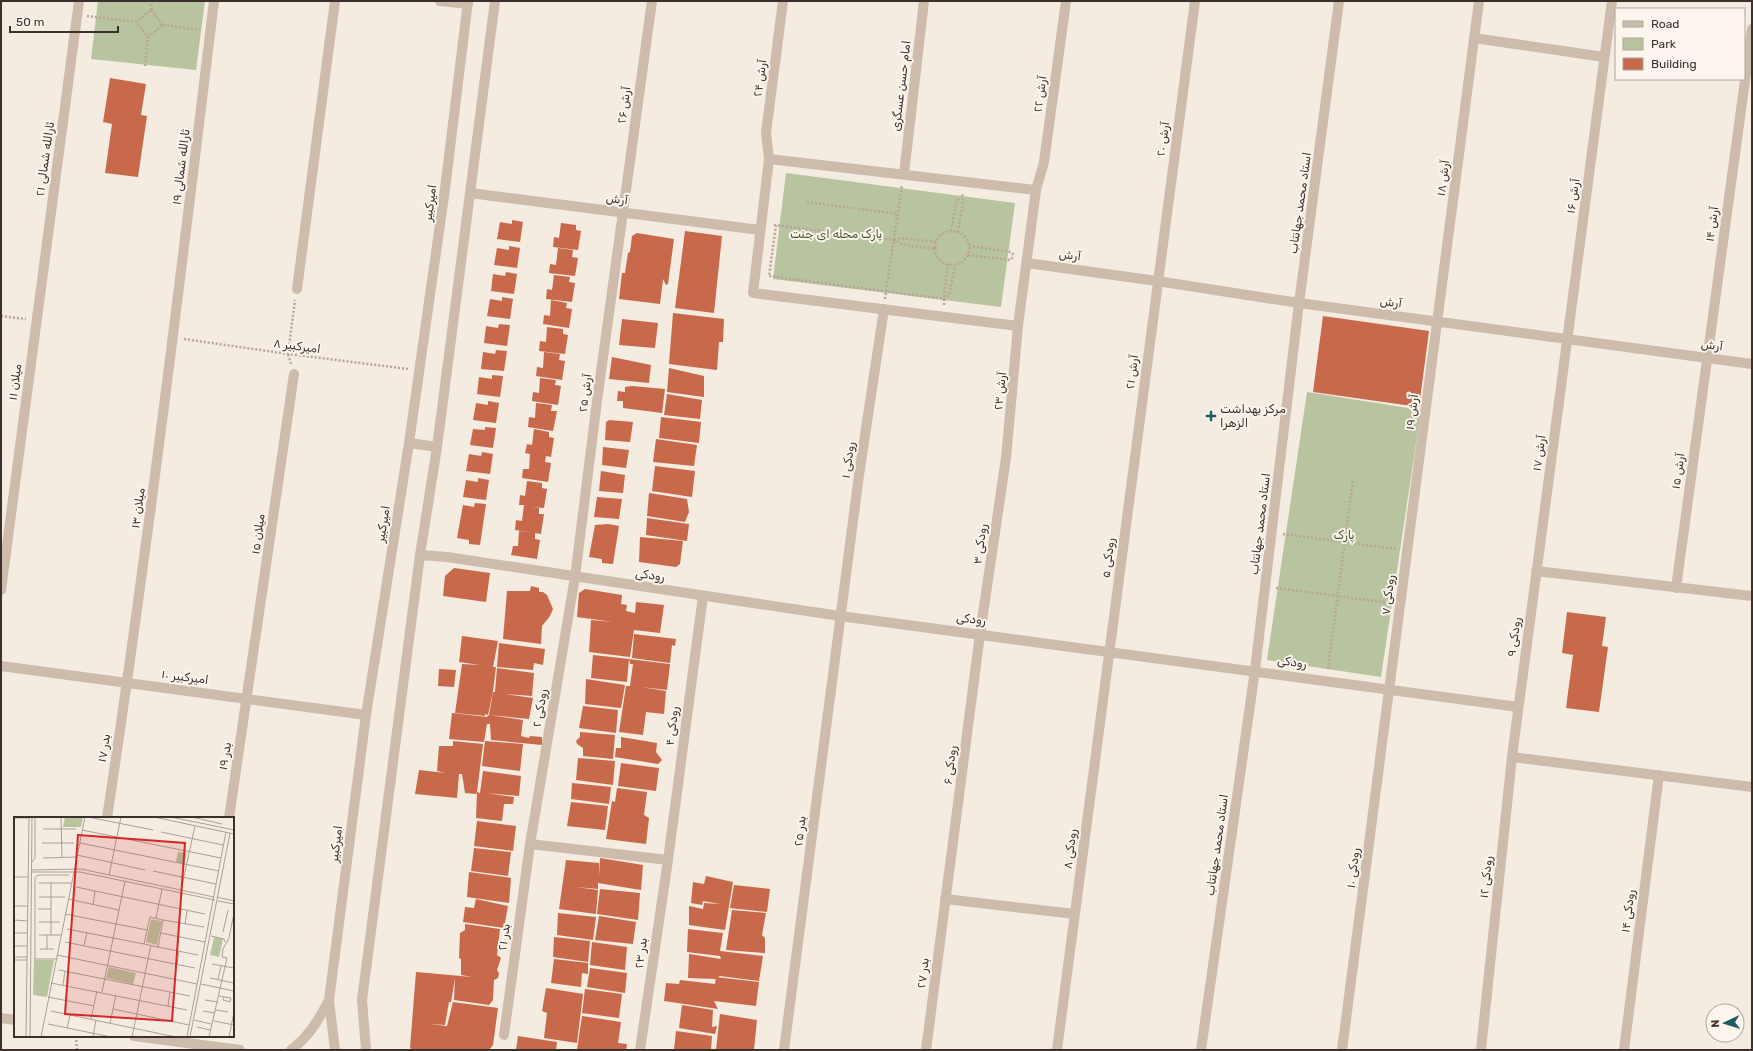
<svg xmlns="http://www.w3.org/2000/svg" width="1753" height="1051" font-family="Rubik,'Noto Naskh Arabic',sans-serif">
<style>
.green{fill:#b8c4a0}
.building{fill:#c8694b}
.lines{fill:none;stroke-linecap:round;stroke-linejoin:round}
.path{stroke:#b9a596;stroke-width:2.5;stroke-dasharray:2 2;stroke-linecap:butt}
.minor{stroke:#cdbbac;stroke-width:10}
.poi-dot{fill:#1f5a5e;stroke:#fbf5ee;stroke-width:1.5}
.labels{text-anchor:middle;stroke-width:4;stroke-linejoin:round;paint-order:stroke}
.street-label{font-size:12px;fill:#3b302b;stroke:#fbf5ee}
.park-label{font-size:12px;fill:#4a5a2e;stroke:#fbf5ee}
.poi-label{font-size:12px;fill:#3b302b;stroke:#fbf5ee;text-anchor:start}
.inset-road{fill:none;stroke:#aaa098;stroke-width:1}
.view{fill:#d62828;fill-opacity:0.15;stroke:#d62828;stroke-width:2}
.inset-edge{fill:none;stroke:#3b302b;stroke-width:2}
</style>
<rect width="100%" height="100%" fill="#f4ebe1"/>
<!-- green -->
<path class="green" d="M98,1H205L196,70L91,59Z
M786,173L1015,203L1001,307L773,279Z
M1307,392L1421,410L1381,677L1267,660Z"/>
<!-- building -->
<path class="building" d="M110,78L146,84L141,115L147,116L138,177L105,173L112,124L103,122Z
M512,220L523,222L520,242L497,239L500,222L512,224Z
M561,223L576,225V230L581,231L578,250L553,247L554,237L559,238Z
M685,231L722,236L714,313L675,308Z
M637,233L674,239L668,284L666,285L663,279L660,304L619,299L622,273H625L628,253L630,252L632,236Z
M509,246L520,248L517,268L494,265L497,248L509,250Z
M558,248L573,250L572,257L578,258L575,276L549,273L550,264L556,265Z
M506,272L517,274L514,294L491,291L493,274L505,276Z
M554,275L570,277L569,282L575,283L572,302L546,299L547,289L552,290Z
M502,297L513,299L510,319L487,316L490,299L502,301Z
M551,300L567,303L566,308L572,309L569,328L543,324L544,315L550,316Z
M673,313L724,319L723,342H719L717,370L669,364Z
M1323,316L1429,331L1419,407L1313,392Z
M622,319L658,323L655,348L619,345Z
M499,324L510,325L507,346L484,343L486,326L498,328Z
M547,327L563,329V334L568,335L565,354L539,351L540,341L546,342Z
M496,350L507,351L504,371L481,369L483,352L495,354Z
M544,352L560,354L559,360L565,361L562,380L536,376L537,367L543,368Z
M612,357L651,365L649,383L609,379Z
M669,368L704,376V397L667,392Z
M492,375L503,376L500,397L477,394L479,377L492,379Z
M540,378L556,380L555,385L561,386L558,405L532,401L533,392L539,393Z
M632,386L665,389L662,413L623,408V401H617L618,391L625,392V387Z
M667,394L702,400L700,419L664,415Z
M488,401L499,403L496,423L473,420L476,403L488,405Z
M536,403L552,405L551,411H557L553,431L528,427L529,417L535,418Z
M661,417L701,422L699,443L659,438Z
M609,420L633,422L630,442L605,440L606,422Z
M485,427L496,428L493,448L470,445L473,429L485,430Z
M534,429L549,432V437L554,438L551,457L546,456L545,462L551,463L548,482L522,478L523,469H529L530,454L525,453L527,444L532,445Z
M656,439L697,445L694,466L653,462Z
M603,447L629,450L626,468L602,465Z
M482,452L493,454L490,474L466,471L469,454L481,456Z
M655,466L695,471L692,497L652,491Z
M601,471L625,475L623,493L599,491Z
M478,478L489,480L486,500L463,497L466,480L478,482Z
M527,481L542,483V488L547,489L544,508L530,507L539,508V514H544L541,534L515,530L516,520L522,521L524,505H519L520,495L525,496Z
M649,493L687,499L689,512L685,522L647,516Z
M597,497L622,499L619,519L594,517Z
M475,503L486,504L480,545L469,544V540L457,538L463,505L474,507Z
M647,518L689,524L687,541L646,535Z
M608,524L619,526L613,564L602,563V559L589,557L595,525Z
M519,531L535,533V539L540,540L537,559L511,555L513,546H518Z
M640,537L683,541L680,564L676,567L639,562Z
M454,568L490,573L486,602L443,596L445,576Z
M531,586L539,588V592H543L547,595L553,609L550,616L542,626L541,644L503,639L507,591H530Z
M585,589L622,595L621,604L627,605L626,611L635,613L636,602L664,605L660,633L634,630L630,657L589,652L591,620L613,622L577,617L579,593Z
M1567,612L1606,617L1602,646L1608,647L1599,712L1566,708L1573,655L1562,653Z
M634,634L676,639L675,646L672,645L670,663L632,658Z
M462,636L498,641L493,667H496L493,691L488,715L485,714V716L455,713L462,664L480,665L459,662Z
M499,643L545,649L543,665L534,663L533,670L497,667Z
M593,655L629,659L627,682L591,678Z
M629,659L670,664L667,690L641,687L666,691L664,714L646,712L643,735L619,732L626,686H630L633,664H630Z
M497,668L534,673L532,696L505,694L533,698L529,719L489,715L493,692H495Z
M439,669L456,670L454,687L438,686Z
M586,679L625,685L621,708L585,704Z
M583,706L618,710L616,733L579,728Z
M452,713L487,717L489,715L523,720L521,736L529,738L530,736L542,737V745L491,740L490,724H487L484,742L449,739Z
M580,732L615,735L613,759L583,756V748L577,744L576,741L580,737Z
M621,737L657,743L656,752L662,760L658,764L615,757L616,748H621Z
M453,741L483,744L477,792L476,794L465,793L462,774H459L457,798L415,794L419,770L446,773L437,771L439,746H453Z
M485,741L523,744L520,771L482,766Z
M578,758L615,761L613,785L576,780Z
M621,763L659,768L656,791L618,786Z
M483,771L521,776L519,796L486,793L514,797L513,804H504L502,821L476,818L477,792L480,793Z
M572,783L611,787L609,804L571,799Z
M617,788L647,792L644,815L649,818L646,844L606,839L612,801L615,802Z
M571,802L608,806L605,830L567,826Z
M477,821L516,826L513,851L474,846Z
M474,848L511,852L508,876L471,871Z
M600,858L643,865L641,890L598,883V889L576,887L598,890L596,914L559,909L566,860L599,863V876Z
M469,872L511,878L509,903L467,897Z
M706,876L733,882L725,930L689,925V906L703,909L704,903L720,904L703,901L702,905L691,903L693,882L704,884Z
M734,885L770,889L767,912L730,908Z
M600,889L640,893L638,920L597,914Z
M476,899L508,906L504,928L463,922L465,907L474,908Z
M732,910L766,913L762,935L765,938V953L726,950Z
M558,913L596,917L593,940L557,935Z
M599,916L636,922L633,944L595,940Z
M465,924L500,929L497,955L501,958L497,970L499,973L498,978L494,980L493,1000L489,1005L454,1000L455,978L451,1002H449L445,1025L429,1024L447,1026L453,1002L498,1008L493,1045L489,1050H413L410,1048L416,972L472,977L461,975V959L459,958L460,933L465,930Z
M688,929L723,933L720,951L763,956L759,981L720,976L715,979L688,978L689,954L721,959L720,956L687,952Z
M554,937L590,941L588,962L553,957Z
M592,942L627,947L625,970L590,965Z
M554,959L588,963V974L582,973L581,987L551,983Z
M590,968L627,973L625,993L587,987Z
M716,977L759,982L756,1006L714,1001L718,1009L664,1001L666,983L679,984L680,980L715,984Z
M546,988L583,994L577,1043L544,1038L547,1013L542,1011Z
M585,989L622,994L619,1018L582,1013Z
M682,1005L713,1010L712,1027L717,1026L715,1034L679,1028Z
M720,1014L757,1020L754,1050H716Z
M582,1016L621,1022L618,1043L627,1044L626,1050H577Z
M676,1031L712,1036L711,1050H674Z
M518,1036L557,1042L556,1050H516Z"/>
<g class="lines">
<!-- path -->
<path class="path" d="M151,10L152,1
M87,16L136,22
M163,25L200,30
M145,66L148,37L136,22L151,10L163,25L148,37
M807,202L898,214
M774,225L894,240L903,245L936,249
M776,225L769,276L945,299L949,295L955,265
M951,231L957,200L961,198
M935 248a17 17 0 1 1 34 0a17 17 0 1 1-34 0Z
M958,232L963,202L962,193
M894,240L901,238L937,242
M969,246L1011,252L1015,256
M968,255L1010,260L1014,256
M885,299L902,185
M944,305V295L948,264
M1,316L26,319
M184,339L288,354L409,369
M291,364L288,354L295,300
M1283,534L1397,549
M1276,588L1390,603
M1328,669L1353,479
M76,1036L77,1050"/>
<!-- minor -->
<path class="minor" d="M440,1L468,4
M1474,38L1604,57
M769,159L1036,190L1018,326L753,293Z
M769,159L766,133L783,1
M904,174L924,1
M1036,190L1044,162L1066,1
M470,193L760,230
M1027,263L1157,281L1299,303L1752,364
M297,289L335,1
M409,443L437,447
M420,555L447,557L840,616L1518,707
M1536,571L1752,596
M1676,588L1752,29
M1,590L79,1
M1,666L366,715
M1512,757L1752,787
M107,818C148,546 181,274 214,1
M229,818L294,374
M530,844L668,860
M945,899L1075,914
M1,1018L15,1020
M504,1035L530,844L575,577L597,401L652,1
M134,1036L240,1050
M291,1050C310,1035 318,1021 329,1000
M335,1050L329,1000L366,715L409,443L445,189L468,1
M366,1050L362,1000L420,555L437,447L495,1
M640,1050L668,860L703,596
M784,1050L859,475L884,309
M926,1050L980,634L1006,458L1018,326
M1057,1050L1195,1
M1201,1050L1255,670L1299,303L1339,1
M1342,1050L1479,1
M1481,1050L1512,757L1612,1
M1624,1050L1659,775"/>
</g>
<!-- markers -->
<path class="poi-dot" d="M1209 410h4v4h4v4h-4v4h-4v-4h-4v-4h4z"/>
<g class="labels">
<!-- street labels -->
<g class="street-label">
<text transform="translate(760 78) rotate(-82)" y="4">آرش ۲۴</text>
<text transform="translate(901 86) rotate(-83)" y="4">امام حسن عسگری</text>
<text transform="translate(1040 94) rotate(-82)" y="4">آرش ۲۲</text>
<text transform="translate(624 105) rotate(-82)" y="4">آرش ۲۶</text>
<text transform="translate(1163 139) rotate(-82)" y="4">آرش ۲۰</text>
<text transform="translate(45 159) rotate(-82)" y="4">ثارالله شمالی ۲۱</text>
<text transform="translate(181 167) rotate(-83)" y="4">ثارالله شمالی ۱۹</text>
<text transform="translate(1443 178) rotate(-83)" y="4">آرش ۱۸</text>
<text transform="translate(1573 196) rotate(-82)" y="4">آرش ۱۶</text>
<text transform="translate(617 199) rotate(8)" y="4">آرش</text>
<text transform="translate(430 203) rotate(-82)" y="4">امیرکبیر</text>
<text transform="translate(1300 203) rotate(-82)" y="4">استاد محمد جهانتاب</text>
<text transform="translate(1712 224) rotate(-82)" y="4">آرش ۱۴</text>
<text transform="translate(1070 255) rotate(8)" y="4">آرش</text>
<text transform="translate(1391 302) rotate(8)" y="4">آرش</text>
<text transform="translate(1712 345) rotate(8)" y="4">آرش</text>
<text transform="translate(297 346) rotate(8)" y="4">امیرکبیر ۸</text>
<text transform="translate(1132 372) rotate(-83)" y="4">آرش ۲۱</text>
<text transform="translate(15 382) rotate(-82)" y="4">میلان ۱۱</text>
<text transform="translate(1000 391) rotate(-84)" y="4">آرش ۲۳</text>
<text transform="translate(585 393) rotate(-83)" y="4">آرش ۲۵</text>
<text transform="translate(1412 412) rotate(-83)" y="4">آرش ۱۹</text>
<text transform="translate(1539 453) rotate(-82)" y="4">آرش ۱۷</text>
<text transform="translate(848 460) rotate(-82)" y="4">رودکی ۱</text>
<text transform="translate(1678 471) rotate(-82)" y="4">آرش ۱۵</text>
<text transform="translate(138 508) rotate(-82)" y="4">میلان ۱۳</text>
<text transform="translate(383 524) rotate(-81)" y="4">امیرکبیر</text>
<text transform="translate(1260 524) rotate(-83)" y="4">استاد محمد جهانتاب</text>
<text transform="translate(258 534) rotate(-82)" y="4">میلان ۱۵</text>
<text transform="translate(980 544) rotate(-82)" y="4">رودکی ۳</text>
<text transform="translate(1108 558) rotate(-83)" y="4">رودکی ۵</text>
<text transform="translate(650 575) rotate(8)" y="4">رودکی</text>
<text transform="translate(1388 595) rotate(-83)" y="4">رودکی ۷</text>
<text transform="translate(971 619) rotate(7)" y="4">رودکی</text>
<text transform="translate(1514 637) rotate(-82)" y="4">رودکی ۹</text>
<text transform="translate(1292 662) rotate(8)" y="4">رودکی</text>
<text transform="translate(185 677) rotate(7)" y="4">امیرکبیر ۱۰</text>
<text transform="translate(540 708) rotate(-80)" y="4">رودکی ۲</text>
<text transform="translate(672 726) rotate(-83)" y="4">رودکی ۴</text>
<text transform="translate(104 748) rotate(-81)" y="4">بدر ۱۷</text>
<text transform="translate(225 756) rotate(-81)" y="4">بدر ۱۹</text>
<text transform="translate(950 765) rotate(-83)" y="4">رودکی ۶</text>
<text transform="translate(800 831) rotate(-83)" y="4">بدر ۲۵</text>
<text transform="translate(336 844) rotate(-83)" y="4">امیرکبیر</text>
<text transform="translate(1217 845) rotate(-82)" y="4">استاد محمد جهانتاب</text>
<text transform="translate(1070 849) rotate(-83)" y="4">رودکی ۸</text>
<text transform="translate(1353 868) rotate(-83)" y="4">رودکی ۱۰</text>
<text transform="translate(1486 877) rotate(-84)" y="4">رودکی ۱۲</text>
<text transform="translate(1628 911) rotate(-83)" y="4">رودکی ۱۴</text>
<text transform="translate(504 937) rotate(-82)" y="4">بدر ۲۱</text>
<text transform="translate(641 953) rotate(-82)" y="4">بدر ۲۳</text>
<text transform="translate(923 973) rotate(-83)" y="4">بدر ۲۷</text>
</g>
<!-- park labels -->
<g class="park-label">
<text x="836" y="238">پارک محله ای جنت</text>
<text x="1344" y="539">پارک</text>
</g>
<!-- poi labels -->
<g class="poi-label">
<text x="1220" y="413">مرکز بهداشت<tspan x="1220" dy="14">الزهرا</tspan></text>
</g>
</g>
<!-- overview -->
<g transform="translate(14 817)">
<rect width="220" height="220" fill="#f4ebe1"/>
<path d="M51,0H69L67,10H49ZM164,35L173,36L170,47L162,45ZM137,102L148,104L143,128L132,125ZM200,120L209,122L205,140L196,138ZM20,143H40L33,180L19,178ZM95,150L122,156L119,167L92,161Z" fill="#b8c4a0"/>
<path class="inset-road" d="M47,0L48,41M74,0L139,13M140,0L220,17M157,0L220,13M178,0L208,7M0,1H15M29,12H62M68,13L207,41M147,15L209,28M28,26H60M66,26L205,54M63,38L131,53M29,41L63,40M18,45L21,41V0M17,53L67,52L200,80M139,54L202,67M18,55H66L201,83M95,58L107,0M0,60H14M25,66H57M37,66V118M62,70L191,97M167,73L181,9M25,80H51M203,80L220,84M54,82L105,93M204,84L220,87M79,88L81,74M0,89H14M24,92H37M51,97L133,113M136,100L149,103L144,130L130,127ZM142,101L148,72M0,103L14,104M149,103L190,110M25,105H46M171,107L173,94M53,112L130,127M209,115L214,93M0,116H13M147,116L191,125M25,118H47M33,118V132M197,119L210,122L211,125M51,125L181,151M0,129H13M70,129L73,115M144,130L184,138M26,132H40M43,138L183,167M0,140H13M20,142H42M21,142V61L24,58H55M0,143H13M163,147L165,135M198,147L220,151M45,153L176,179M196,161L220,166M204,162L207,149M37,166L173,193M187,167L220,174M49,168L51,154M88,175L111,64M205,179L217,181M34,180L80,189M210,180L209,183L216,185L217,181M191,183L204,185M154,189L156,175M99,192L175,208M202,193L214,195M37,194L162,220M189,194L201,196M77,202L83,174M180,203L197,207M200,204L220,208M96,206L102,178M34,207L97,220M183,210L196,213M53,211L56,198M12,220L15,0M16,220L18,0M27,220L71,0M79,220L82,203M118,220L137,128M173,220L212,15M176,220L216,16M195,220L213,141L208,140L209,132L215,121L220,96M215,220L220,195"/>
<path class="view" d="M64,18L171,26L158,204L51,197Z"/>
<rect width="220" height="220" class="inset-edge"/>
</g>
<!-- border -->
<rect width="1753" height="1051" fill="none" stroke="#3b302b" stroke-width="4"/>
<!-- legend -->
<rect x="1615" y="8" width="130" height="72" fill="#fbf5ee" stroke="#aea6a0"/>
<rect x="1623" y="21" width="20" height="6" fill="#cdbbac" stroke="#aea6a0"/>
<text x="1651" y="28" font-size="12" fill="#3b302b">Road</text>
<rect x="1623" y="38" width="20" height="12" fill="#b8c4a0" stroke="#aea6a0"/>
<text x="1651" y="48" font-size="12" fill="#3b302b">Park</text>
<rect x="1623" y="58" width="20" height="12" fill="#c8694b" stroke="#aea6a0"/>
<text x="1651" y="68" font-size="12" fill="#3b302b">Building</text>
<!-- north arrow -->
<g transform="translate(1725 1023) rotate(266)"><circle r="19" fill="#fbf5ee" stroke="#aea6a0"/>
<path d="M0-3L7 15L0 10L-7 15Z" fill="#1f5a5e"/>
<text y="-6" font-size="11" font-weight="bold" text-anchor="middle" fill="#3b302b">N</text>
</g>
<!-- scale -->
<path d="M10 26v6h108v-6" fill="none" stroke="#3b302b" stroke-width="2"/>
<text x="16" y="26" font-size="12" fill="#3b302b" stroke="#fbf5ee" stroke-width="3" paint-order="stroke">50 m</text>
</svg>
